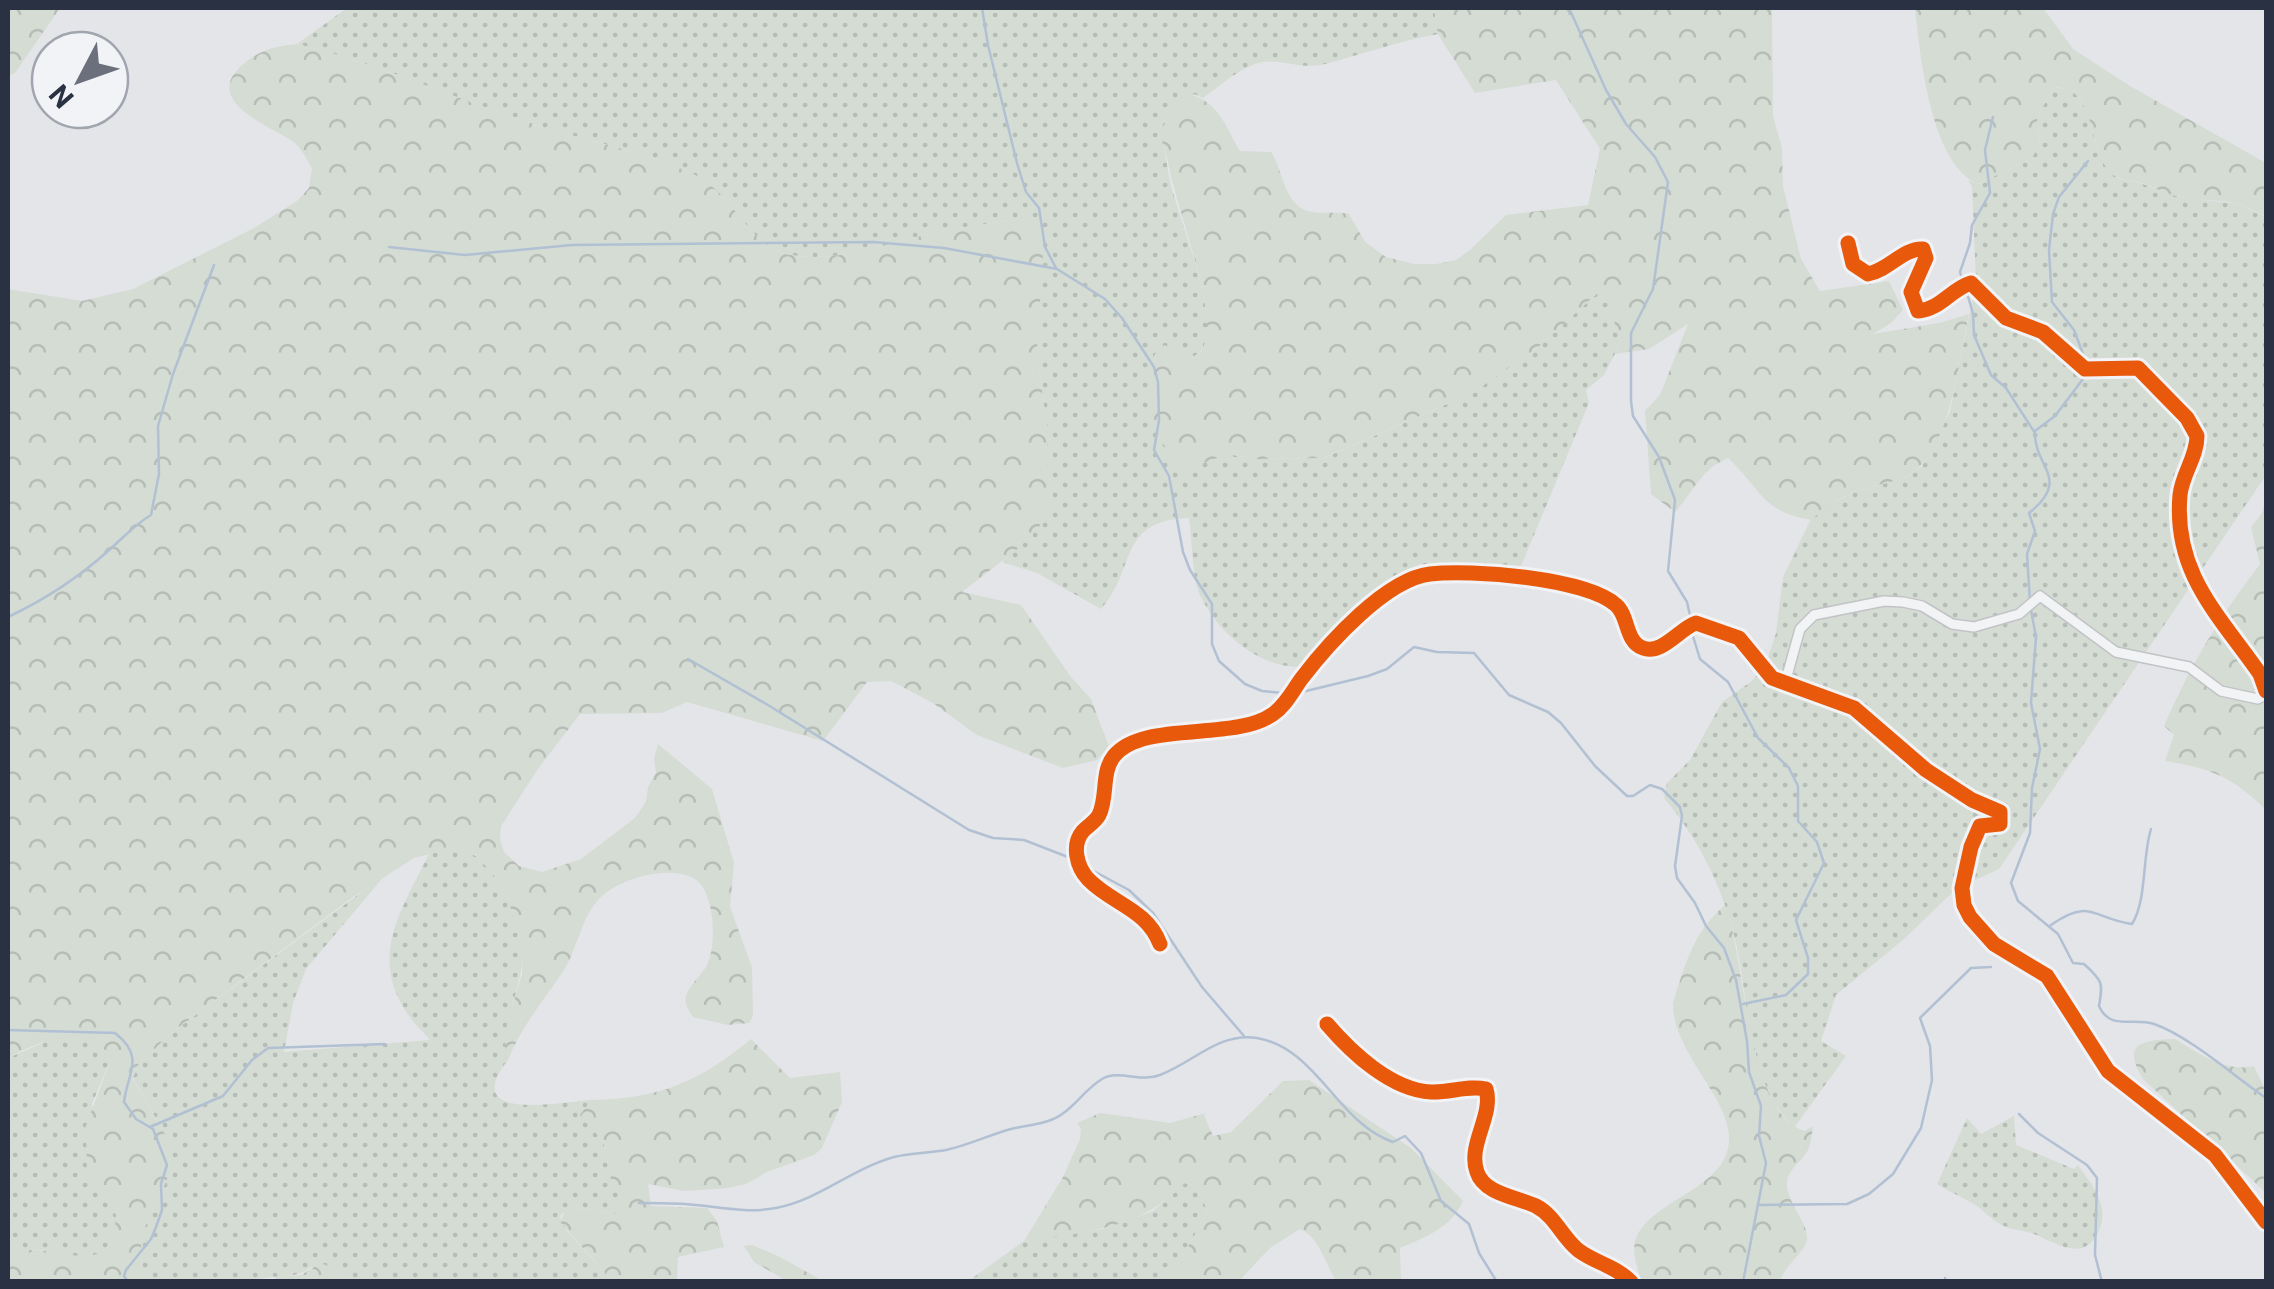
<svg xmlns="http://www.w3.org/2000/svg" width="2274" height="1289" font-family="Roboto,sans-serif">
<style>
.grass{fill:url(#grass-dots)}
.forest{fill:url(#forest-crowns)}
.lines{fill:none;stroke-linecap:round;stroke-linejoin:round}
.stream{stroke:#b2c0d3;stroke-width:2.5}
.minor-casing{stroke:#c2c3c6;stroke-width:12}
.minor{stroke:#f2f3f5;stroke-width:9}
.cycleway-casing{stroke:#f1f3f7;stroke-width:21}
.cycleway{stroke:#e8590c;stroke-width:15}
</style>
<defs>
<pattern id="grass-dots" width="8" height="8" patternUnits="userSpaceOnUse" patternTransform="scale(2.5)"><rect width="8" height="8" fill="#d4dcd4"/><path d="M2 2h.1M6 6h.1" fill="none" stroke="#b6bdb7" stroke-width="1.8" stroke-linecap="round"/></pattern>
<pattern id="forest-crowns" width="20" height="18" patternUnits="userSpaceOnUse" patternTransform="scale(2.5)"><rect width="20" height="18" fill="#d4dcd4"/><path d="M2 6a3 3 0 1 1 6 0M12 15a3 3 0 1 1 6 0" fill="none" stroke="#b6bdb7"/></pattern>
</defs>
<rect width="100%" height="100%" fill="#e4e5e8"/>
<!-- grass -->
<path class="grass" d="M347,8H1434L1438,34C1399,41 1363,54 1325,64C1302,70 1284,59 1263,62C1241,66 1220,86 1203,98L1194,94L1162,143C1167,156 1167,168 1170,181C1178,217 1219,313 1204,346C1200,354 1193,357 1186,360L1173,352L1151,360L1150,398L1212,458L1227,454L1258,459L1324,458L1472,393L1536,349L1604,287L1621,342L1604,375L1586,390L1589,403L1514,583L1473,571L1420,564L1344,625L1302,667C1260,669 1218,633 1200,595C1192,577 1192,539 1189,518C1117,520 1137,569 1101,609L1037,573L1002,562L1039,527L1047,428L1037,352L1042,254L1033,219C1000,221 967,226 935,233C886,243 836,265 785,254C749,245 733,193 695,175C643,150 583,141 528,122C450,97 377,63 297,44Z
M2053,87L2073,90L2087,110L2098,151L2109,171L2119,179L2140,183L2179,197L2238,204L2266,217V475L1999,869L1956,889L1904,939L1836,995L1821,1041L1846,1056L1794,1128C1781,1113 1767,1097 1760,1077C1747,1037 1746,990 1737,948C1725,892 1701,842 1664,798L1667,783L1690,760L1722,702L1752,681L1766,664L1776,633L1783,577L1810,521L1822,508L1855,492L1907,477L1922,466L1929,455L1950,411L1976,282L1972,187L1968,180L1978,184L2032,158L2040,141L2037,118Z
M447,850C455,850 462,849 470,853C496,864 524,925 523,953C521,994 502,1017 508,1060C458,1123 561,1102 591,1100L581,1115L603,1141L611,1180L622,1200L621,1210L615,1214L585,1208L564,1212L560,1216L567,1231L612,1281H348L337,1270L311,1267C295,1281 273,1273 254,1281H142L141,1235L169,1175L170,1143L133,1078L137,1066L170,1034L386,874L306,969L293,1003L284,1052L430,1040C424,1032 415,1025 409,1016C367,957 402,909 429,854Z
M59,1036L89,1041L104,1049L109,1063L92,1104L105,1199L117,1215C115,1251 102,1271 62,1259C54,1257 47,1251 40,1250C30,1248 17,1252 8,1253V1058Z
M2014,1116L2016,1145L2074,1169L2078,1165C2091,1183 2109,1205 2100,1228C2086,1265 2056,1243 2034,1234C2024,1230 2013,1230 2004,1226C1992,1221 1983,1209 1972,1203C1960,1196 1948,1191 1937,1184L1967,1118L1981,1134Z
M1184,1183L1196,1186L1208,1212L1168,1281L967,1282L1024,1241L1103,1229L1153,1211Z"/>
<!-- forest -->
<path class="forest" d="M8,8H60L15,73L8,76Z
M1434,8H1772L1773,116L1782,148L1783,186L1801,259L1820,291L1889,281L1903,310L1891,323L1873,334L1939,323L1969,314C1959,358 1950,463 1901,479C1869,488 1834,494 1812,520C1762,512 1762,490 1728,458C1700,470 1695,490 1675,512L1651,494L1645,411L1660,395L1688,324L1649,349L1615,354L1621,342L1603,288L1536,349L1472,393L1323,458L1258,459L1227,454L1183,471C1160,453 1141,391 1150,364C1153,355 1158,350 1165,345L1186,360C1193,357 1201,354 1204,346C1219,313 1174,201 1168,162C1166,152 1160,142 1162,131C1165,117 1181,105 1191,95C1219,102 1226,128 1240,151L1271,152C1283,170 1284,204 1308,211C1322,215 1336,211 1349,214L1365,242L1386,257L1414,264H1436L1456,260L1470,250L1506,215L1588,205L1600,149L1556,80L1475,93L1438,34Z
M1915,8H2043L2073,49L2130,86L2266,163V217C2257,212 2247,207 2237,204C2220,199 2200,201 2182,197C2167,195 2153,186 2138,182C2127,180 2117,180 2109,171C2087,145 2097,86 2053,87L2037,118L2040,141L2032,158L1978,184C1930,164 1920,53 1915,8Z
M297,44C377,63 450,97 528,122C583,141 643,150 695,175C733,193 749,245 785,254C836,265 886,243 935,233C967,226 1000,221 1033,219L1044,236L1037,352L1047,428L1048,508L1039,527L1020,547L962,592L1021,605L1071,677L1091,699L1109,747L1097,760L1063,768L977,735L933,703L891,681L867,682L823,741L687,702L662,713L580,714L538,769L501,826L500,840L504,852L519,866L542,872L581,859L635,818L646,802L648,787L656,772L654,759L658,744L712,789L734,863L730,907L752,967L753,1016L749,1023L728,1025L693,1017C689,1011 684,1004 686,996C689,985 702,975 707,965C717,945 715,892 695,879C670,864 622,878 602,896C581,915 578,948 564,970C544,1000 521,1027 508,1060L504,1035L522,974L523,946L507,897L494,875L474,854L447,850L414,858L353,897L170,1034L137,1066L133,1079L170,1143L169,1175L141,1235L142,1281H8V1253C53,1237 112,1289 116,1215L87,1178L86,1126L109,1064L104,1049C69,1030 41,1040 8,1058V289L82,301L133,289L254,228L297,201L309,188L312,168C307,160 301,148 294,142C273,127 203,103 240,67C257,51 274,46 297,44Z
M2266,497V810C2233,777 2210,768 2165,761L2174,735L2164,726C2192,663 2218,619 2260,564L2251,527L2262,513Z
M1725,905C1746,957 1746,1115 1805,1131L1813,1126C1812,1134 1811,1143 1808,1150C1802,1162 1788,1168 1787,1183C1786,1204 1813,1227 1806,1243C1801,1256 1786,1264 1780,1281H1641C1638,1268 1630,1250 1637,1236C1653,1202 1715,1190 1727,1152C1742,1106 1672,1057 1673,1003C1685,965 1693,932 1725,905Z
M751,1039L790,1078L840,1072L842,1102L822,1148L814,1155L767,1172L746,1184L728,1188L684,1191L648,1184L651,1206L707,1208L717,1221L724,1247L678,1257L677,1281H612L561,1223L564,1212L585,1208L614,1214L621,1210L622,1200L611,1180L603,1141L580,1115L591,1100C659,1099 699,1082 751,1039Z
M2175,1039C2198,1053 2226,1073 2254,1066L2266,1092V1199L2263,1190L2143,1079C2121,1043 2142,1040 2175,1039Z
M1309,1080L1411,1148L1463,1201C1452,1227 1426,1237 1400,1248L1401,1281H1336C1325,1263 1320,1238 1300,1229L1270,1248L1239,1281H1168L1208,1212L1196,1186L1185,1183C1139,1230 1086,1232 1024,1241L1063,1177L1080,1139L1081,1129L1077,1123L1100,1113L1170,1123L1206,1113L1204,1115L1213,1136L1231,1132L1283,1081Z
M752,1245L778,1256L823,1281H787L754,1262L744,1246Z
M321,1263L337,1270L348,1281H276L275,1277L301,1275Z"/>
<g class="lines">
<!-- stream -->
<path class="stream" d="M982,8L988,45L1017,163L1026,192L1039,208L1045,247L1056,268
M1569,8L1606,90L1626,124L1655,157L1668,182L1653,289L1631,333V401L1633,416L1659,457L1675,500L1668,571L1687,602L1691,620
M2088,161L2059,197L2053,214L2049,250L2052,302L2074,330L2088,367
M389,247L465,255L572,245L873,242L944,248L1057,269L1105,299L1122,318L1154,367L1158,382L1159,420L1154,450L1169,476L1183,552L1190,570L1212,604V644L1219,661L1245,684L1262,691L1282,693
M1963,282L1960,272L1970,243L1972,225L1990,193L1985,150L1993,117
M1966,289L1973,314L1974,335L1991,375L2006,388L2035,433C2034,467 2072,479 2029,513L2035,531L2027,554L2030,602
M2035,431L2055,416L2086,375
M2031,610L2036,637L2031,703L2040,749L2032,788L2030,833L2011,883L2018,901L2058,934L2073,963L2084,964C2103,981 2103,983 2099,1006C2110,1031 2133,1017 2154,1024C2189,1036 2234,1076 2266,1098
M8,617C44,600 78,578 108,551C123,538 134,525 151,515L159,474L158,426L173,374L214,265
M1692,633L1700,659L1728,682L1758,738L1789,768L1798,786V821L1817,842L1824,863L1796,920L1808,958V974L1786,995L1743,1004
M688,659L768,705L969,830L993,838L1024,840L1073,859
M1302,692L1368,676L1387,669L1414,647L1437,652L1474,653L1509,695L1548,712L1561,723L1595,766L1627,796H1633L1650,785L1662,789L1680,807L1682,816L1675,866L1677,878L1695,903L1706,926L1724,948L1736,980L1747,1041L1749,1072L1761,1106L1759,1136L1766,1163L1743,1282
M1088,868L1129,890L1153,913L1202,987L1244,1036
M2051,925C2090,897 2094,919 2132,924C2147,900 2142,858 2151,829
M8,1030L115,1033C146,1057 127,1074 124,1102L136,1119L153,1129L167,1165L161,1184L162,1210L156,1227L151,1239L126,1270L124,1276L128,1282
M2019,1114L2038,1133L2087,1165L2097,1178L2095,1255L2102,1282
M150,1127L223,1096L252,1060L268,1048L385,1044
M639,1203C654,1203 670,1203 685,1204C715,1206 745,1214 776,1208C819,1200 851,1169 894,1157C911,1153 929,1153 946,1150C969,1145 989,1135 1011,1129C1023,1126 1036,1125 1048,1121C1071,1114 1082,1091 1102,1079C1119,1069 1141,1083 1160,1075C1194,1062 1219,1032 1257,1038C1317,1048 1337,1123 1393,1142L1405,1136L1421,1153L1441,1201L1469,1224L1479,1253L1497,1282
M1760,1205L1847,1204L1869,1194L1893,1174L1921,1128L1932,1080L1930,1046L1920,1018L1971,968L1991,967
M1945,1278L1946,1282"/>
<defs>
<path id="minor" d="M1848,243L1853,264L1868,274C1889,270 1903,248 1923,249L1926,258L1911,292L1918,311C1941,309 1951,289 1971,283L2006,318L2043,332L2085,369L2138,368L2187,418L2197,436C2197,457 2182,474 2180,495C2173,573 2219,615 2260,674L2266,691
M1785,683L1800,629L1814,615L1884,601L1903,602L1922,606L1952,624L1974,627L2019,614L2040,596L2116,652L2189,667L2221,691L2258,699L2266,694
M1160,944C1147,909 1112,904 1088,879C1077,867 1071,845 1083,831C1088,826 1095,822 1099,815C1108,797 1101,772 1114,756C1143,720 1234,742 1273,714C1286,705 1293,690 1302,678C1328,644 1386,579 1430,574C1470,569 1586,578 1616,605C1629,616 1625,642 1643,648C1662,655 1679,629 1696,623L1739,638L1772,678L1854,708L1926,770L1972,800L2000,812V824L1980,826L1971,847L1962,888L1964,905L1970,917L1994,944L2047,976L2108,1071L2215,1155L2266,1222
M1327,1024C1351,1052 1391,1090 1431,1092C1449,1093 1468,1085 1486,1089C1494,1115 1467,1145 1477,1172C1484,1194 1517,1197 1536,1206C1555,1216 1562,1237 1578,1250C1595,1263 1616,1266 1631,1282"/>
</defs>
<!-- minor casing -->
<use href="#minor" class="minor-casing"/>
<!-- minor -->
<use href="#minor" class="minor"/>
<defs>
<path id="cycleway" d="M1848,243L1853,264L1868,274C1889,270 1903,248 1923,249L1926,258L1911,292L1918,311C1941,309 1951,289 1971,283L2006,318L2043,332L2085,369L2138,368L2187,418L2197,436C2197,457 2182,474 2180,495C2173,573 2219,615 2260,674L2266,691
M1160,944C1147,909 1112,904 1088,879C1077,867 1071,845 1083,831C1088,826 1095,822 1099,815C1108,797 1101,772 1114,756C1143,720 1234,742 1273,714C1286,705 1293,690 1302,678C1328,644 1386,579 1430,574C1470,569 1586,578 1616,605C1629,616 1625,642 1643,648C1662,655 1679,629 1696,623L1739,638L1772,678L1854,708L1926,770L1972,800L2000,812V824L1980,826L1971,847L1962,888L1964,905L1970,917L1994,944L2047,976L2108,1071L2215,1155L2266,1222
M1327,1024C1351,1052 1391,1090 1431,1092C1449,1093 1468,1085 1486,1089C1494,1115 1467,1145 1477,1172C1484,1194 1517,1197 1536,1206C1555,1216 1562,1237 1578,1250C1595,1263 1616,1266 1631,1282"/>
</defs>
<!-- cycleway casing -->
<use href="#cycleway" class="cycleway-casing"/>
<!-- cycleway -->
<use href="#cycleway" class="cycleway"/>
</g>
<!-- border -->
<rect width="2274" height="1289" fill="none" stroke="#2a3142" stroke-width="20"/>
<!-- north arrow -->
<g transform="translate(80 80) rotate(229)"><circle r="48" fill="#f1f3f7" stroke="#a1a5af" stroke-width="2.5"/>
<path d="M0-8L18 38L0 25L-18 38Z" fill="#6b707c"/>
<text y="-15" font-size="28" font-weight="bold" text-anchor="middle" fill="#2a3142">N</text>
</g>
</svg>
